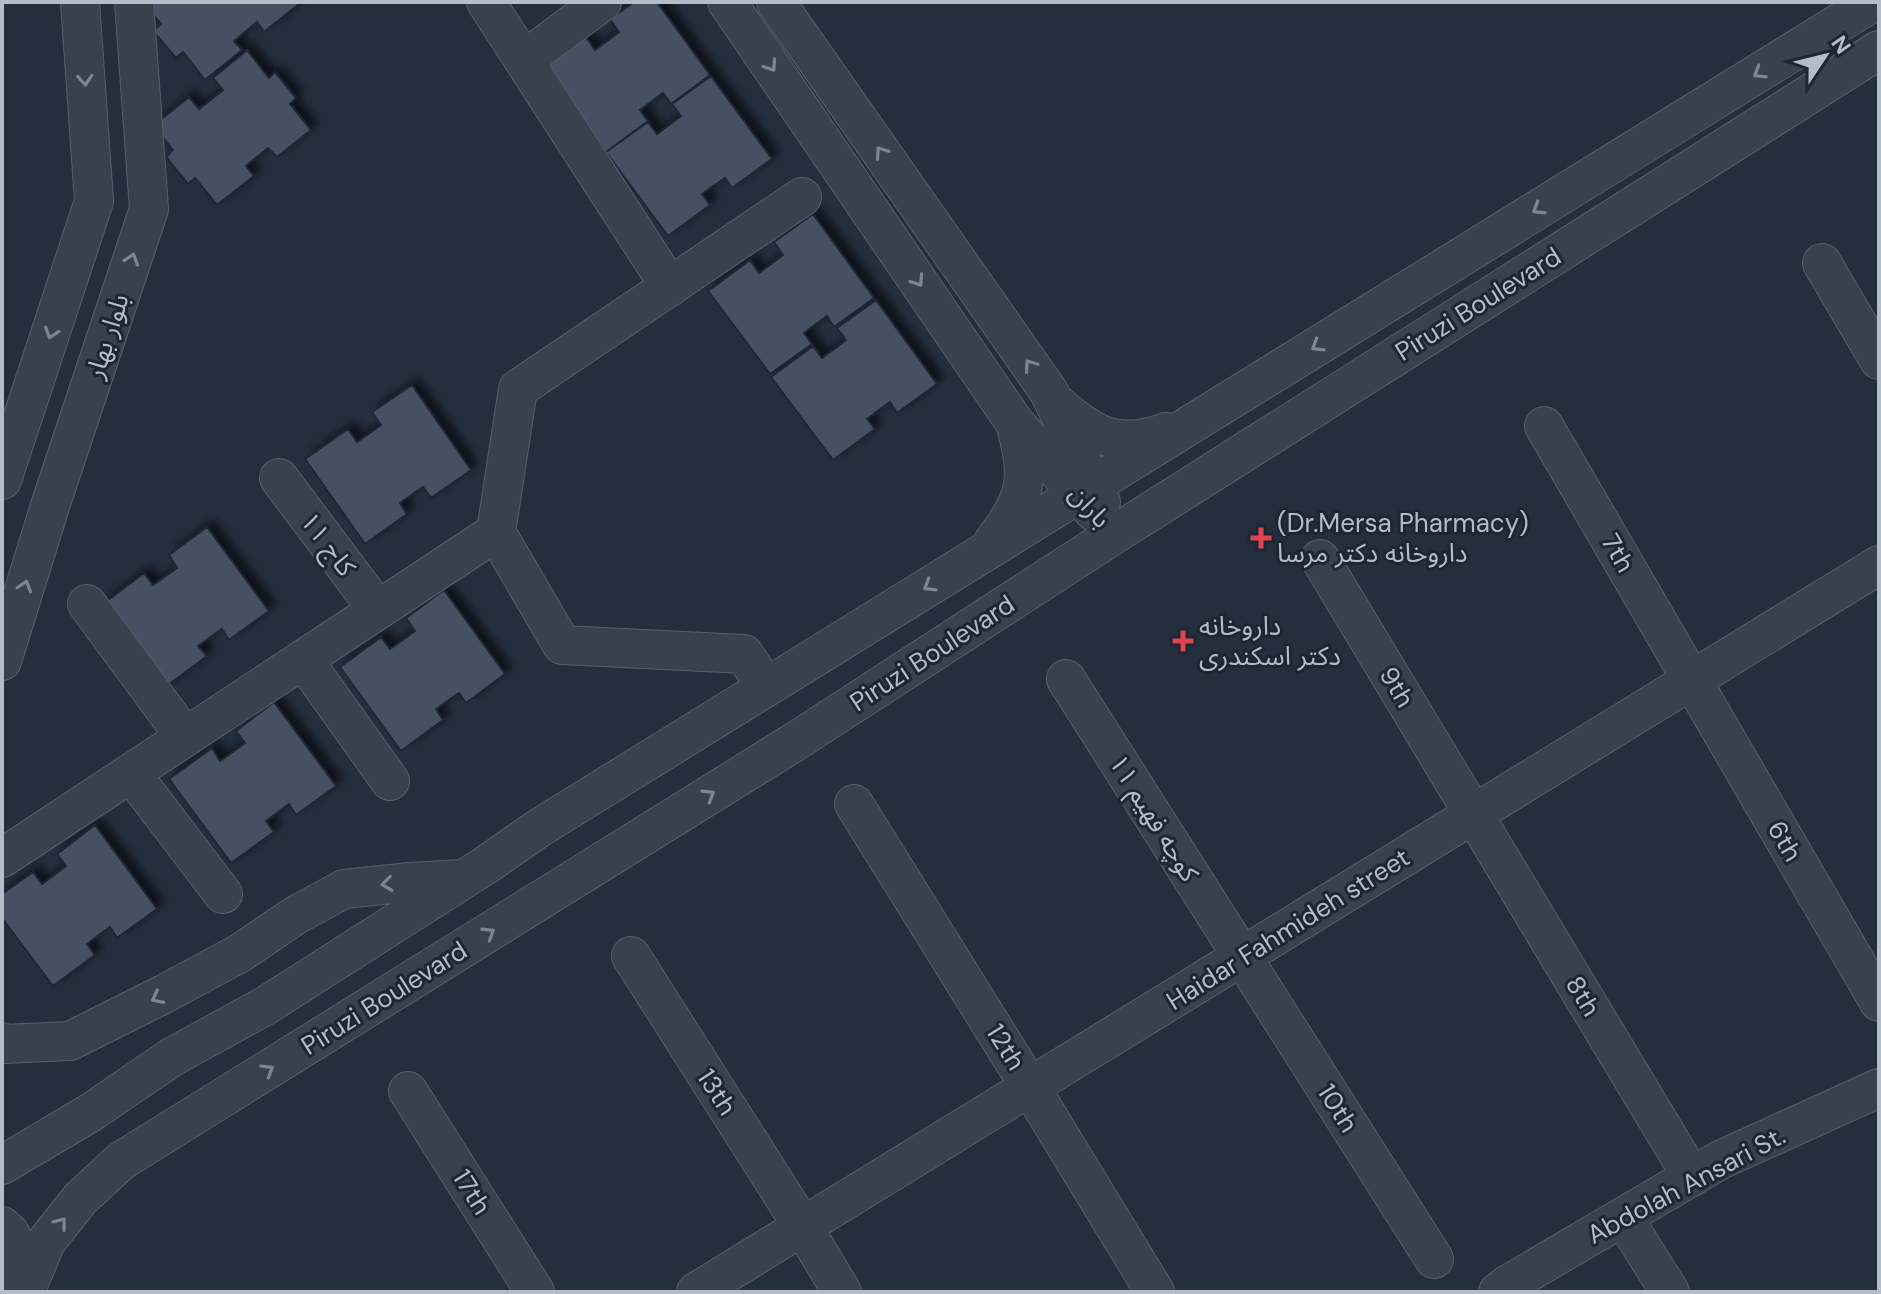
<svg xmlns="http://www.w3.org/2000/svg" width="1881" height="1294" font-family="'DM Sans','Noto Sans Arabic',sans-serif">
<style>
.building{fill:#455162;stroke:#1f2835;stroke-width:2;filter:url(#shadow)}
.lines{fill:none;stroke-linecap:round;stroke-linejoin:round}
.minor-casing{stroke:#565f6c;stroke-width:40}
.minor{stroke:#38414e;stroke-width:38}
.oneway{stroke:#7c8592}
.health-dot{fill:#e0444e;stroke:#1d2633;stroke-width:3}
.labels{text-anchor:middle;stroke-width:6;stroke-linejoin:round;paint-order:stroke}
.street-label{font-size:26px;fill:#b4bcc9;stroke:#1d2633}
.poi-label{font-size:26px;fill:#b4bcc9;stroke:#1d2633;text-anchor:start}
</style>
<defs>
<filter id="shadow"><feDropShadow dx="7" dy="-7" stdDeviation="4" flood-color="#0009"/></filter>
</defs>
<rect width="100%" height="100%" fill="#242f3e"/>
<!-- building -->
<path class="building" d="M142,2H297L299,4L264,32L257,22L234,41L242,50L205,80L183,52L176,58L153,31L161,24Z
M634,2H657L710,75L671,104L663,93L640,110L648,121L606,152L544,68L586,37L595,50L619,32L610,19Z
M247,50L269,78L275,72L296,98L290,104L311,130L277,157L268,148L246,166L254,176L217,205L195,178L188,184L166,157L173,150L153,126L189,97L199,109L223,90L213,78Z
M711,76L772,159L732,188L725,178L702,194L710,205L668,236L606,152L648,122L657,134L681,116L672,104Z
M813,214L874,298L834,327L827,316L804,333L812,344L770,374L708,291L750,260L759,273L783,255L774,242Z
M876,300L937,384L897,413L890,402L867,419L875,429L833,460L771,377L813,346L822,358L846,340L837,328Z
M412,385L471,470L431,498L423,487L400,503L407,514L365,544L305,459L348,429L357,442L381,425L372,412Z
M207,527L269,611L229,640L222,629L198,646L207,656L164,688L103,604L144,573L153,585L177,568L169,555Z
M444,590L505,674L466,703L459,693L436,709L443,720L401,751L340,667L381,637L390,649L415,631L406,618Z
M274,702L336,786L296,815L289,804L266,821L274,832L231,863L169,779L212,748L220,761L245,743L236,731Z
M95,825L157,909L117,938L110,927L87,944L95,955L53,986L2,918V894L33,872L42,884L66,866L57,854Z"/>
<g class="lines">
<defs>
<path id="minor" d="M486,2L670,287
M727,2L1015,423L1094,512
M776,2L1049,392L1101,502
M524,60L602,2
M1822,263L1879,360
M1056,403C1092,435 1117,450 1166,432
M1544,426L1879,1002
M279,478L378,610
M2,480L94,201L80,2
M993,542C1028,497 1030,477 1015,423
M1320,559L1692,1177
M87,604L185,737
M303,659L390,781
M2,661L50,506L149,209L134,2
M1066,679L1434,1259
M766,687L744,654L562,645L496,532L518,389L802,197
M131,773L223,894
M854,804L1030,1087L1155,1292
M2,858L496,532
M631,956L803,1227L842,1292
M2,1042L4,1044L70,1041L164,994L240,953L296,915L344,889L410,882L462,879
M408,1091L535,1292
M2,1165L90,1113L172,1057L265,1006L486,865L539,828L1873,2
M1623,1217L1670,1292
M2,1226L10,1233L23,1264L19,1292
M25,1292L46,1242L80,1199L121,1161L796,741L1115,534L1879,50
M696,1292L1879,565
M1498,1292L1507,1285L1720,1160L1879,1088"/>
</defs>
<!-- minor casing -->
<use href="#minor" class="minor-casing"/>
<!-- minor -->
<use href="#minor" class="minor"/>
</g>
<!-- one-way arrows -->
<defs><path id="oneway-chevron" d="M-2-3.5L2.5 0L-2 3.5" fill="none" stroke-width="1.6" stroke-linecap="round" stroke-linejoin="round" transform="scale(2)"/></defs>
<g class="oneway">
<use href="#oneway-chevron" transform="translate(771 66) rotate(56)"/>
<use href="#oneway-chevron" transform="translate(1759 73) rotate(148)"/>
<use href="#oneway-chevron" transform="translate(85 80) rotate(86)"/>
<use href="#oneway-chevron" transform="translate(881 152) rotate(-125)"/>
<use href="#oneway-chevron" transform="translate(1538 209) rotate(148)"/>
<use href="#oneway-chevron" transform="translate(132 259) rotate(-72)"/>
<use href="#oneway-chevron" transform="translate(918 281) rotate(56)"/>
<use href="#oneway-chevron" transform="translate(51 333) rotate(108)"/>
<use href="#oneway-chevron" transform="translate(1317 346) rotate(148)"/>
<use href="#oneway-chevron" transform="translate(1030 365) rotate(-125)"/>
<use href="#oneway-chevron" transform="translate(25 586) rotate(-73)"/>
<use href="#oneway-chevron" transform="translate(929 586) rotate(148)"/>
<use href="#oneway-chevron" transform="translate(709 795) rotate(-32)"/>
<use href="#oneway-chevron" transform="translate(387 884) rotate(173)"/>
<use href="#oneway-chevron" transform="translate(489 933) rotate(-32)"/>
<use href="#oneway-chevron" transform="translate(157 998) rotate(153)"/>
<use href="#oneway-chevron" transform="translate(268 1070) rotate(-32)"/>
<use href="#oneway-chevron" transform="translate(61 1223) rotate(-52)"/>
</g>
<!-- markers -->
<g class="health-dot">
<path d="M1257 526h8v8h8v8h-8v8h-8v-8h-8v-8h8z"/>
<path d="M1179 629h8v8h8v8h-8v8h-8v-8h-8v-8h8z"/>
</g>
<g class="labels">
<!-- street labels -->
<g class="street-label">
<text transform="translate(1478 304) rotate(-32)" y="9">Piruzi Boulevard</text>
<text transform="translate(107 336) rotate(-72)" y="9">بلوار بهار</text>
<text transform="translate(1090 506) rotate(48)" y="9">باران</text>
<text transform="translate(328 544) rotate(53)" y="9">کاج ۱۱</text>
<text transform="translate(1618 553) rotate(60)" y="9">7th</text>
<text transform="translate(932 653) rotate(-33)" y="9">Piruzi Boulevard</text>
<text transform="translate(1397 687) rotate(59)" y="9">9th</text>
<text transform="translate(1154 818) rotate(58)" y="9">کوچه فهیم ۱۱</text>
<text transform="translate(1785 841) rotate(60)" y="9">6th</text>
<text transform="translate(1288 929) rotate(-32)" y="9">Haidar Fahmideh street</text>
<text transform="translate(1583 996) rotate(59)" y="9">8th</text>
<text transform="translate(384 998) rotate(-32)" y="9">Piruzi Boulevard</text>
<text transform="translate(1006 1047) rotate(58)" y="9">12th</text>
<text transform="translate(717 1092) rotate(57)" y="9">13th</text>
<text transform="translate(1338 1108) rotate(58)" y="9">10th</text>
<text transform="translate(1686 1185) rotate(-28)" y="9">Abdolah Ansari St.</text>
<text transform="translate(472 1192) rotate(58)" y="9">17th</text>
</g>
<!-- poi labels -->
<g class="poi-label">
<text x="1277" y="532">(Dr.Mersa Pharmacy)<tspan x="1277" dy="30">داروخانه دکتر مرسا</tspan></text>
<text x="1199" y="635">داروخانه<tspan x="1199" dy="30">دکتر اسکندری</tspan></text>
</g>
</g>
<!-- border -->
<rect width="1881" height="1294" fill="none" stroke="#b4bcc9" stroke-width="8"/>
<!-- north arrow -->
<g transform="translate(1825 56) rotate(55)" stroke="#1d2633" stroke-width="6" paint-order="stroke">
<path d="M0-6L14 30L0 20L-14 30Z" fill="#b4bcc9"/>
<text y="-12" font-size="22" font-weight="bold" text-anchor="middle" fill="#b4bcc9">N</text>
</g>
</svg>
